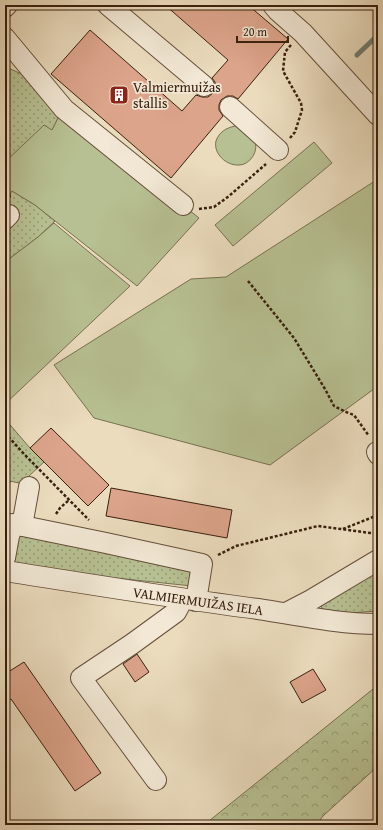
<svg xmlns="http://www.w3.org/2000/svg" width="383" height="830" font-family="'Gentium Book Plus',serif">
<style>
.grass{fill:url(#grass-dots);stroke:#787050}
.forest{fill:url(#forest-crowns);stroke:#787050}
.green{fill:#b7c092;stroke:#787050}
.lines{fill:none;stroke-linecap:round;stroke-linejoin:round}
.stream{stroke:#727d72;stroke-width:5}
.building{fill:#dca48b;stroke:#39200e}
.minor-casing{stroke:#664f3a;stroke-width:22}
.path{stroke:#39200e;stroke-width:2.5;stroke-dasharray:3 2;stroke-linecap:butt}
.minor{stroke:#f2e8d5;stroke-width:20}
.labels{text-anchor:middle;stroke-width:3.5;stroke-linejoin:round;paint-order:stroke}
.poi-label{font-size:14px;fill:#39200e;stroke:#f2e8d5;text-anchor:start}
.street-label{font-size:14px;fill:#39200e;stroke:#f2e8d5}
</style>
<defs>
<pattern id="grass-dots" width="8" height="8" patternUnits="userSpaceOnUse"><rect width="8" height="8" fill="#b7c092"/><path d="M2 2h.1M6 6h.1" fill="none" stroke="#969c76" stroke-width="1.8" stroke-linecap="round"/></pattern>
<pattern id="forest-crowns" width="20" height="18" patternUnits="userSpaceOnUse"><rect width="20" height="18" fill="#b7c092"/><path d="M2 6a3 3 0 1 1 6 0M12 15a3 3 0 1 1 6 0" fill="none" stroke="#969c76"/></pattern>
</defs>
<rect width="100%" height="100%" fill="#ebdcbe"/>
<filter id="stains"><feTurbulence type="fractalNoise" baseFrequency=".005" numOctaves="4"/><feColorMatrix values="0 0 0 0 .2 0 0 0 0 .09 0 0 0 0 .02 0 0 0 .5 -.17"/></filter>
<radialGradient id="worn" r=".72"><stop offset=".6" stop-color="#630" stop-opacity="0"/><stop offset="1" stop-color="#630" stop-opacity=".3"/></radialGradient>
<!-- grass -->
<path class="grass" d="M6,67L26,76L55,108L58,118L52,131L44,126L5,162V68Z
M12,191L35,205L55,221L38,237L5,262V229L14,218L5,208V194L9,195Z
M5,419L30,448L44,462L29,476L23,484L10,481V483H5Z
M19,533L192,565V586L106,577L10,563Z
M378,573V611L348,613L322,609L321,604L374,574Z"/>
<!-- forest -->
<path class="forest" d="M378,685V766L323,816L316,825H204Z"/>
<!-- green -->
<path class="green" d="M64,109L199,218L137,286L35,205L12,191L9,195L5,194V162L44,125L52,130L58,118Z
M235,126H241C245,131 251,135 254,140C260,150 250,165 239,165C226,166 213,153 216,141C219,132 226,128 235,126Z
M314,142L332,163L233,246L215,225Z
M378,179V386L270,465L94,418L54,365L191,279L226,277Z
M54,223L130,286L5,404V262L38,237Z"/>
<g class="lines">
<!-- stream -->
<path class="stream" d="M357,55L378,35"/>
</g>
<!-- building -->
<path class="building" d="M165,5H248L288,39L238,99L233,96H227L221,100L219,105V110L223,116L171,178L51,74L90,30L182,111L196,95L202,97H208L213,93L215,88V82L212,78L228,60Z
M51,428L109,485L88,506L30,448Z
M111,488L232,510L227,538L106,516Z
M137,654L149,672L135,682L123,664Z
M24,662L101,773L75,791L11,699L5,703V674Z
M313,669L326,690L302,703L290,682Z"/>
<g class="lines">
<defs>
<path id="minor" d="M108,5L204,86
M273,5L278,11L303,33L378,115
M5,7L7,5
M5,38L64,109L183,205
M230,107L278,150
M5,219L9,215
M377,452L378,454
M22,526L29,487
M5,558L9,536L13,524L106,543L202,564L196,601
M5,571C89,584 173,598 258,609C298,615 337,624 378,624
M286,613L311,600L378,560
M156,780L81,678L132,644L176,612L183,599"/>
</defs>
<!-- minor casing -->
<use href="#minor" class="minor-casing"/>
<!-- path -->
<path class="path" d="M290,138L295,132L302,110L301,103L283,71L285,52L291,45
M5,175L10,198
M199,209L214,207L229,196L266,164
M248,281L294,338L325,389L334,406L346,412L354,415L369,436
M5,433L25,455L89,520
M56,514L60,508L69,500
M343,529L378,515
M218,555L236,546L318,526L378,534"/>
<!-- minor -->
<use href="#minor" class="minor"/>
</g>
<!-- icons -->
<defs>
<symbol id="building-square" viewBox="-11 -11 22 22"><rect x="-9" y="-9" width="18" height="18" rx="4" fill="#8f2418" stroke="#f2e8d5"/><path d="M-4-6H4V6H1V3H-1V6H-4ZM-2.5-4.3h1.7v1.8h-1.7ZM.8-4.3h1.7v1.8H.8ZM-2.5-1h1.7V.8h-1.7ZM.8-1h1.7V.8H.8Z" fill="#fff"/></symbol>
</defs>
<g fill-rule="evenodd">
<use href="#building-square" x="108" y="84" width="22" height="22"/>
</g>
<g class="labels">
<!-- poi labels -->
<g class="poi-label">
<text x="133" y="92">Valmiermuižas<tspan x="133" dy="16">stallis</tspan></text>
</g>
<!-- street labels -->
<g class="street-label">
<text transform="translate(198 601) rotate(8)" y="5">VALMIERMUIŽAS IELA</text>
</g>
</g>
<!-- margin -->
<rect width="383" height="830" fill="none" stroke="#ebdcbe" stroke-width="20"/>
<rect x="6" y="6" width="371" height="818" fill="none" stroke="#39200e" stroke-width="2"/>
<rect x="10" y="10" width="363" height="810" fill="none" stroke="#39200e"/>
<!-- scale -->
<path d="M237 36v6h51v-6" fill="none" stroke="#39200e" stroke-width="2"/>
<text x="243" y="36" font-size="12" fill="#39200e" stroke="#f2e8d5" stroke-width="3" paint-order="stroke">20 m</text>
<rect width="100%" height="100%" filter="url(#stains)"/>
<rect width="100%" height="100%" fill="url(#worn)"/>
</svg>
